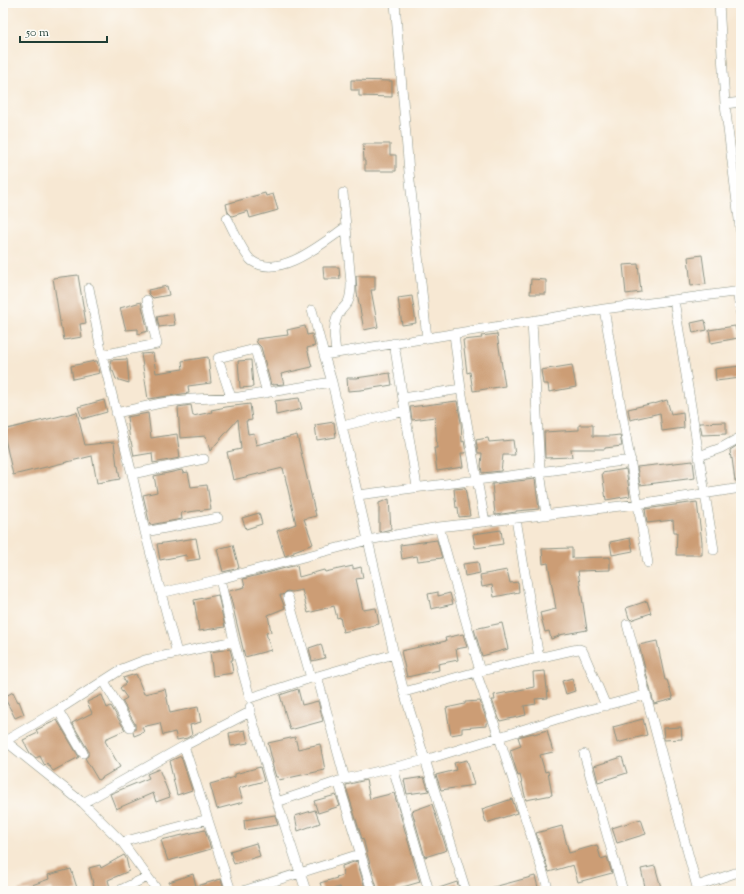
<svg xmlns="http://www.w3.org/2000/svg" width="744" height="894" font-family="'Sorts Mill Goudy',serif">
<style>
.building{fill:#cc9d74}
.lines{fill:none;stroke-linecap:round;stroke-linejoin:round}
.minor-casing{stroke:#8b9284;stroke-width:10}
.minor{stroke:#fff;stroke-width:9}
</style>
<rect width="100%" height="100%" fill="#fdfcf7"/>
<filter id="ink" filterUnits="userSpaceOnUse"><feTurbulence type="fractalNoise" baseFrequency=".025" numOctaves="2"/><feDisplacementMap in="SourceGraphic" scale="8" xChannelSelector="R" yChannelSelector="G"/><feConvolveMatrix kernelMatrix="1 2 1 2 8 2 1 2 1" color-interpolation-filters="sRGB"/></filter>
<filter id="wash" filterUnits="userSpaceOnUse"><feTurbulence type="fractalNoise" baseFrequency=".012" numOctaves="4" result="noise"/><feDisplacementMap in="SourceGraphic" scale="16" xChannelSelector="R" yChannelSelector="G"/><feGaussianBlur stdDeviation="0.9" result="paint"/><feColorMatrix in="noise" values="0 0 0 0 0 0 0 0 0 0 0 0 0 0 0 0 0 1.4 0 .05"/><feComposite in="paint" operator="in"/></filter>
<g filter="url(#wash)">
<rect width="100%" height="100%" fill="#f7e8d3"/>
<g id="blocks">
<!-- building -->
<path class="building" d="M351,80L392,81V97L359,96V90H351Z
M363,144H390V155H396V171H365V161H364Z
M265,193L266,196L273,194L278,210L250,218L248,211L232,216L228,212L226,204Z
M702,255L706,284L691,286L688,257Z
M638,264L641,292L626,294L623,265Z
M323,267H339L340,279H324Z
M78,275L86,323L80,324L82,337L64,340L62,328H61L53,278Z
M356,276H375V290H371L378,327L364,330L357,293Z
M531,279L546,280V294H530Z
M167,286L169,295L153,298L149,294L148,290Z
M412,296L416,323L402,325L398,298Z
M141,302L148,331L138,334V329L126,330L120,308Z
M173,314L175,325L159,327L157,317Z
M705,320L707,330L693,333L691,323Z
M305,326L307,335L312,334L315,346L307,348L312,367L281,374L284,384L273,385V384L271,385L261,347L257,343L256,339L288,335L287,330Z
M735,326L738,338L711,343L709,330Z
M497,334L505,386L473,391L470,372L467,373L463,340L482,338L481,336Z
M153,353L156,373L183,369L182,361L208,357L211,383L188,386L189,393L148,399L141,354Z
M127,359L129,383L116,379L113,371H112L110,360Z
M251,360L253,387L240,388L238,361Z
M95,361H97L100,373L73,379L71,366Z
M572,365L576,387L549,392L548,384H543L541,370Z
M741,366V378L716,381L715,369Z
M390,373L392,385L361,390L348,391L347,378H356Z
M299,398L302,409L276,415L275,401Z
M104,400L107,412L82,419L78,407Z
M667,400L671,414L683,412L684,428L662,431L660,413L630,420L628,409L654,403V404Z
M457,401L461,422L462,442L464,441L466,453H461L463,467L437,471L434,448H437L435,417L412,420L410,407Z
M250,404L252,420L246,421L248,434L254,433L256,445L297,435L316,516L304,519L313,544L294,551V553L285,556L277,531L296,524L283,468L233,480L227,452L241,449L238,419L210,451L206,436L180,438L178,407L191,405L193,416L212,412L211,410L226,407Z
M77,412L85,445L114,442L117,466H118L120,479L97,483L92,456L13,475L3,430Z
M148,413L151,438L177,434L180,458L153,463L152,453L134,456L131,441H130L127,417Z
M334,422L336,437L317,440L315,425Z
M726,422V434L702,435L700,423Z
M579,425H593V436H611L620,435L622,446L605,448V449H571L572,457L545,458L544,432L579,430Z
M488,438L489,442L513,440L515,455H503L501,471L482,473L481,466L482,453H478L476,440Z
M738,445H741V481H735L732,458L731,459L730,450Z
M693,461L695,478L640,485L637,467Z
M626,469L630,496L606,500L602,473Z
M182,470L183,473L188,472L191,487L207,485L211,509L181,513L182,519L150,525L143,495L157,492L154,476Z
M535,479L539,509L516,511V512L495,515L492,484Z
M465,488L470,516L459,517L458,507L456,508L454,489Z
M389,499L391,529L379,532V503Z
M697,502L702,542V555H676L677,532H674L673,520L647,523L645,509Z
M259,513L262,524L246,529L242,518Z
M501,530L503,544L475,548L473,534Z
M196,538L200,559L187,561L186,555L160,560L157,544Z
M630,538L633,551L612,555L610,542Z
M437,540L442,558L418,561L417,556L402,559L400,545Z
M233,545L239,568L223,572L217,549Z
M572,548V558L610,557V570L578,571L587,630L559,635V636L551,639L549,631L545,632L540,613L556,609L548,563L543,564L542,549Z
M478,562L480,573L465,576L463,564Z
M297,565L299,577L324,570L325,572L353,566V569L361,567L363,578L356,579L363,610L376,608L379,624L343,632L340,617L337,618L334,606L308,613L302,590L292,592L287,591L283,595H280L285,608L268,615L271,632L266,633L271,650L245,657L229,591L245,587L243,579Z
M507,570L510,583L518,582L519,592L494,597L492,585L482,587L480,575Z
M438,592V596L450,593L453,604L431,609L428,594Z
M218,595L225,627L199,631L194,600Z
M647,601L651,613L631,620L629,618L626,608Z
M502,623L508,649L482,656L474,629Z
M463,634L467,647L456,649L458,660L438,664L439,670L407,677L401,651L446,641L445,638Z
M657,641L665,680H667L673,699L654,704L639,645Z
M321,644L325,658L312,661L309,648Z
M230,649L233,660H231L233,673L213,676L210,652Z
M545,671L548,698L535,699L536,704L524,706L526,715L500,721L492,700H495L494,695L534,687L533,672Z
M136,674L144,694L165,689L170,713L198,707L201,722L190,725L192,735L187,738L177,740L175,732L163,735L160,723L142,727L144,732L134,736L133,732L135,730V724L122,701L127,698L120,688L126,683L123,678Z
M572,678L575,691L566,694L562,681Z
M298,689L302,705L318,701L323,721L290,730L280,695Z
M13,692L18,702L19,701L24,714L15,718L11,710L4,697Z
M102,695L107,708L111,706L125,730L105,739L106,740L105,741L120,767L98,780L85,758L88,756V750L72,723L92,713L87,702Z
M480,701L488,723H486V726L462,728V733L451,735L446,708L465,704V702Z
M643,719L647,735L617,743L613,727Z
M57,720L79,757L53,771L47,763L45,765L44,764L40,756L36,758L30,753L23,740L38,733L36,730Z
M681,727L682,739L664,740L663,728Z
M245,730L248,743L231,746L229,733Z
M547,730L553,752L540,755L545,772L548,771L552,795L526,800L520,775L518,776L510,750L521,746L518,737L533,733L534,734Z
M295,737L298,749L320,744L325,770L279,780L278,777H276L272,764L273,763L268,743Z
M181,756L192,790L177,795L170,765H171L170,761Z
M622,757L627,773L598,782L594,766Z
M467,760L474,785L441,790L436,775L456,770L454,763Z
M260,767L264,781L239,788L243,802L217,809L210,784L235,777V774Z
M159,769L170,797L156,802L153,793L116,809L110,794L149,778L147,774Z
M424,777L429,791L407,794L404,780Z
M366,780L370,799L394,793L420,882L396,889L397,891H378L367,854L363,838L362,839L346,787V785Z
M336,795L340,806L318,813L314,801Z
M512,799L517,813L486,823L482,809Z
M432,804L447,850L425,857L412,811Z
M315,810L320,823L298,831L295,816Z
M275,815L278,825L245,830L244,820Z
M641,819L646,834L617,843L612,828Z
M562,826L569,853L597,845L601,859L607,857L612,873L578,882L573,865L549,872L536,833Z
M205,830L211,849L168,861L161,840Z
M256,843L260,856L234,864L230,851Z
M124,855L126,858L129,871L108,880L111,891H95L89,868L100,865L101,868Z
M357,861L366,891H342L340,887L326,891H323L320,883L337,878L336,877L343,875L342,866Z
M655,866L662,891H646L641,869Z
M71,869L78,891H52L51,888L43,891H19L18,890L49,879L48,875Z
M193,874L196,886L176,891H171L169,882Z
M535,876L539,891H491L490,888Z
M221,879L225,891H190V888Z
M457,882L460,891H436V889Z"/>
</g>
</g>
<g filter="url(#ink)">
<use href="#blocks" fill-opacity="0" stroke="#8b9284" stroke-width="1"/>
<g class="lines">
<defs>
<path id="minor" d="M395,3L409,172L427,338
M719,3L725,104L740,228L741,232
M725,104L741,102
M227,218C233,229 243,254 252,261C280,280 324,242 346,227
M89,288L102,355L132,474L145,532L161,593L220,579L234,641L250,698L311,678L394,654L404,692L466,891
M737,291L741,315
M674,300L714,550
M604,309L648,563
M312,310L324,355
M532,321L540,471L546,515
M454,334L461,389L477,480L631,460
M394,343L417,487
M336,353C335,341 332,329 337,317C339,311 345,307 348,302C351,296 351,289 351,283L343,193
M102,355L157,344L147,300
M332,382L324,355L604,309L741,291
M231,397L218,358L255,349L267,393
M403,398L461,389
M116,413L161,403L192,399L239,397L332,382L394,654
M342,426L405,411
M699,456L721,448L741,437
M132,474L204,459
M358,495L477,480L485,522
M516,519L539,658
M439,527L480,671
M145,532L218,518
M220,579L368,540L439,527L638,504L741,488
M161,593L177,653
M288,597L311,678
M627,624L698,891
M476,672L573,650L579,649L582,650L584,654L606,706
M317,676L345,779
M104,681L130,727
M404,692L476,672L499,737L549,891
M250,707V712L277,802L306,891
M58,710L83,753
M3,739L83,803L122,842L158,891
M5,741L58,710L122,669L145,660L234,641
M584,754L623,891
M393,768L429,891
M338,781L372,891
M277,802L345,779L425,760L573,714L645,695
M83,803L184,746
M122,842L208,819
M697,886L741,871
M118,891L147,877
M231,891L184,746L250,712
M243,891L360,854"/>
</defs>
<!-- minor casing -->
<use href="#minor" class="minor-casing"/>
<!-- minor -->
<use href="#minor" class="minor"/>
</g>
</g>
<!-- margin -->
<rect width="744" height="894" fill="none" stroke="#fdfcf7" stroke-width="16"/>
<!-- scale -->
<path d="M20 36v6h87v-6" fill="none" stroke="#1f3d34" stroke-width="2"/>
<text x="26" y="36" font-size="12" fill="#1f3d34" stroke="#fdfcf7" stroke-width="3" paint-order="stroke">50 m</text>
</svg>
